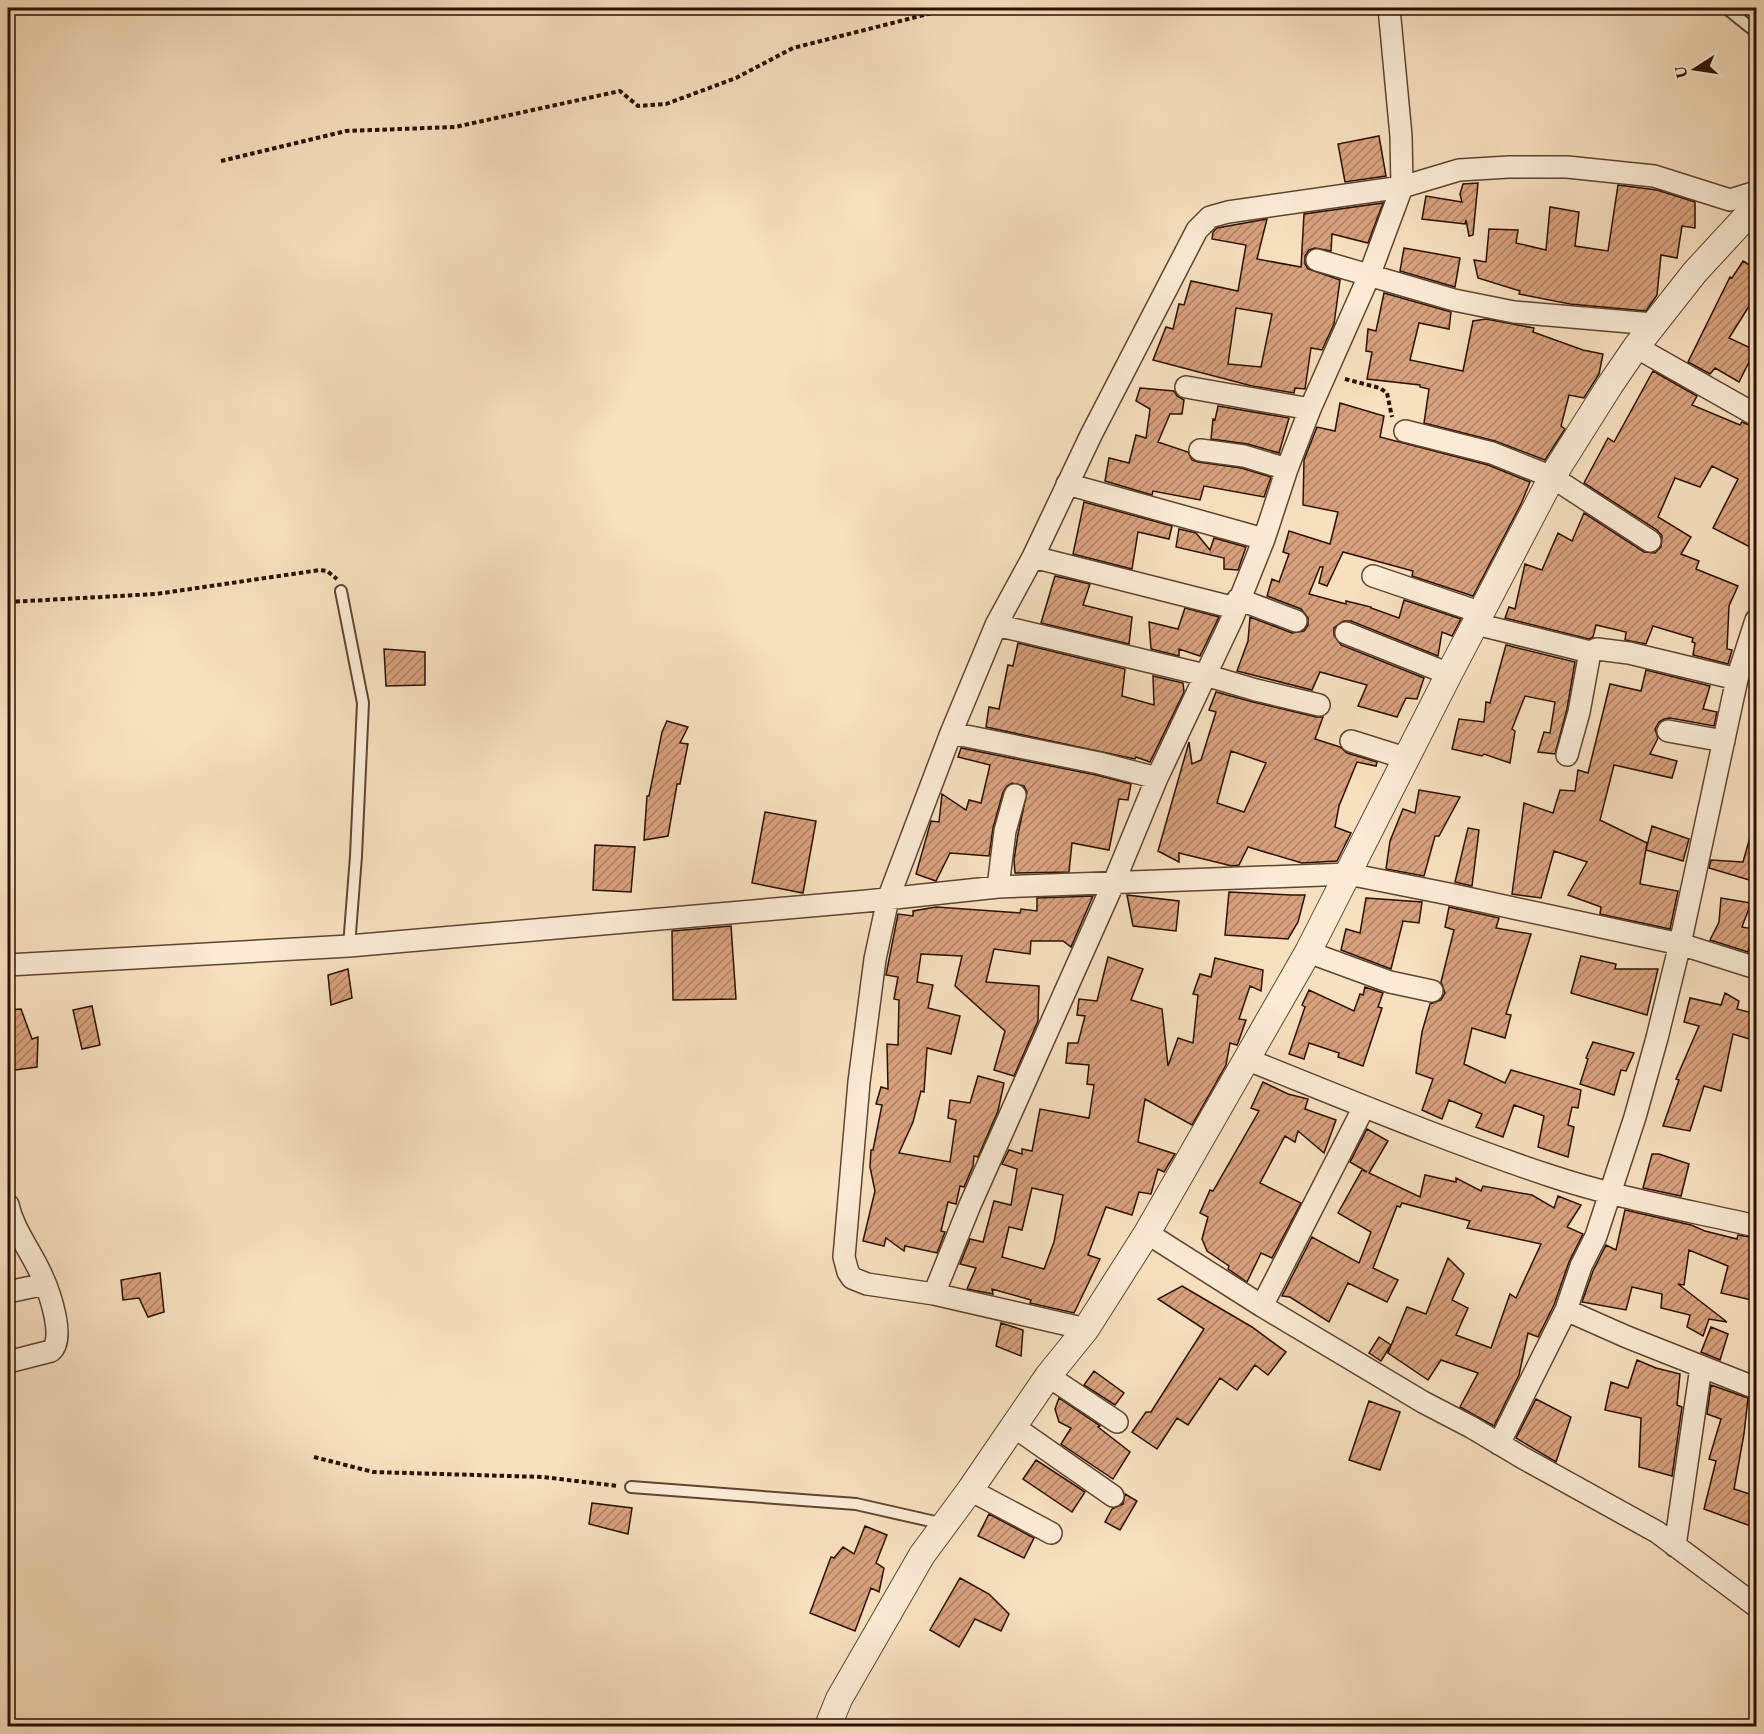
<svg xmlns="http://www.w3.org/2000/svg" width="1764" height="1734" font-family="'EB Garamond',serif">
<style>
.building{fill:url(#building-hatch);stroke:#2c1000;stroke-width:1.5;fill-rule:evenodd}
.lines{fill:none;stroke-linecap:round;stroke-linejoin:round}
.service-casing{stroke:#5f4430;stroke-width:14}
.minor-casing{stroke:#5f4430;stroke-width:24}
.tertiary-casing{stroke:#5f4430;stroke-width:28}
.path{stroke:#2c1000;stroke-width:4;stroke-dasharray:4.5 3;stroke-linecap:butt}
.service{stroke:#faebd5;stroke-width:10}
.minor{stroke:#faebd5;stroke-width:21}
.tertiary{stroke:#faebd5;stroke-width:26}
</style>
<defs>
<pattern id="building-hatch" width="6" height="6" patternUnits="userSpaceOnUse" patternTransform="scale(1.5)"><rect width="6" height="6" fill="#d8a17d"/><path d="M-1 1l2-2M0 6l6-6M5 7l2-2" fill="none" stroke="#af8264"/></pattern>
</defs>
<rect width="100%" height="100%" fill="#f7e0bf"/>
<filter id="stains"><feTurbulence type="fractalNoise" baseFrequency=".00333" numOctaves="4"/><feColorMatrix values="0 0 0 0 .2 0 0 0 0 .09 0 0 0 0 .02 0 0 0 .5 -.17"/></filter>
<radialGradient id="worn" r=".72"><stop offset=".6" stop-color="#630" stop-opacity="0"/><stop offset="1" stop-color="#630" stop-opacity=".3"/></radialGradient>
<!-- building -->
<path class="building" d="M1379,136L1386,176L1345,182L1338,144Z
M1478,183L1473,235L1469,236L1466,220L1465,224L1422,219L1426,196L1462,202L1460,194L1463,184Z
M1618,185L1657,190L1695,202V228L1682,226L1677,258L1661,255L1657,295L1646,311L1570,304L1519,294L1520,291L1478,278L1474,260L1486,262L1489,229L1518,230L1516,243L1546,250L1550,207L1579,212L1575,246L1608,251Z
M1383,203L1368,243L1332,234L1331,251L1315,248L1309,250L1305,256V264L1308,269L1340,280L1334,324L1322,350L1311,348L1305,389L1295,388L1294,393L1252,386L1153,360L1166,327L1173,329L1179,304L1184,305L1191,281L1238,291L1246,245L1212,239L1213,232L1217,228L1267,219L1257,259L1301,267L1304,214ZM1236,308L1272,314L1261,367L1228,364Z
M1404,248L1460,258L1455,287L1400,271Z
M1743,261L1756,269V295L1729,338L1755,350L1739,382L1715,368L1710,374L1688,362L1730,277L1732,278Z
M1384,293L1451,312L1449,329L1419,323L1410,360L1463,371L1473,321L1486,319L1534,328L1533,332L1583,350L1603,354L1599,374L1584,398L1569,395L1561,426L1565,429L1545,460L1495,441L1424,423L1429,389L1420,387V385L1367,379L1372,352L1366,351L1368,329L1376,331Z
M1653,371L1697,396L1692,405L1740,425L1742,422L1756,428V533L1750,547L1713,528L1738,479L1712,466L1700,487L1675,478L1658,517L1691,537L1681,554L1699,561L1696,569L1738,586L1729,606L1727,649L1732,650L1728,664L1693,655L1695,643L1692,642L1693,638L1653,626L1646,644L1625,640L1626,632L1596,625L1593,637L1589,639L1505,618L1509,607L1515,609L1525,564L1542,570L1558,533L1572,541L1584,513L1644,552L1655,553L1661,547L1662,536L1657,530L1584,483L1608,438L1614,442Z
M1140,388L1174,391L1177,396L1184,400L1182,414H1170L1158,442L1188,452L1192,460L1198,462L1241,468L1271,477L1264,497L1204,486L1200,500L1153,491L1152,495L1105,481L1109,458L1129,463L1136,435L1146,438L1150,409L1136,401Z
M1340,403L1384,416L1380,437L1488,465L1530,482L1521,504L1473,596L1412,576L1413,571L1343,552L1327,586L1319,583L1323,567H1320L1309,594L1346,604V601L1371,607V608L1399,618L1404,600L1461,619L1452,636L1442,632L1438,656L1351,621H1344L1334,628V635L1341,645L1424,678L1417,699L1406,698L1397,717L1358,706L1367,685L1320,672L1312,690L1237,671L1248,641L1250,617L1292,633L1304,631L1308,625V618L1301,609L1267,596L1272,579L1279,582L1289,554L1283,552L1289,531L1330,544L1338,512L1303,505L1304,460L1317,427L1335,431Z
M1218,406L1289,418L1279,453L1248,444L1211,439L1213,419L1215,420Z
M1084,502L1172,526L1169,539L1138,532L1132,569L1073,554Z
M1179,529L1196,533L1210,550L1214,538L1246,547L1238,570L1224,569V558L1176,547Z
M1055,576L1090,584L1083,605L1132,617L1129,644L1041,623Z
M1185,608L1219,617L1200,656L1179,649V656L1151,649L1149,622L1178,629Z
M1018,643L1125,669L1122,696L1154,705L1153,676L1183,683L1184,692L1150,762L1136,757L1135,759L986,727L989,707L999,709L1008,665L1013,666Z
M1506,645L1575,662L1567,709L1555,754L1538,752L1544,732L1550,733L1555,702L1525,696L1512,729L1515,731L1510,763L1484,754L1482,756L1452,749L1459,719L1484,722L1486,702L1490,703Z
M384,649L425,652V685L386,686Z
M1646,670L1710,686L1703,709L1717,712L1714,726L1670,718L1664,719L1659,722L1655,729L1658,738L1650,754L1677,761L1672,778L1614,765L1600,820L1647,843L1640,884L1678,891L1670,929L1600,914L1601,907L1568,895L1587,862L1554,851L1541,898L1512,894L1524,803L1553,813L1560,790L1575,791L1578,770L1588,773L1610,684L1641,691Z
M1216,692L1253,702L1316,717H1323L1315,739L1340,747L1347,753L1377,762L1376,766L1357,762L1339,806L1335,827L1351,833L1337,861L1302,863L1248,847L1239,865L1232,866L1179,853V862L1158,851L1189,742L1192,764L1201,760L1216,712L1209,710ZM1231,751L1266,763L1244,812L1217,803Z
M667,721L688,727L680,743L688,744L680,784H677L668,836L644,840L647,796H649L662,732Z
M961,748L1096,775L1131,784L1128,800L1119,799L1109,850L1072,843L1069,872L1015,873L1014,860L1018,834L1027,792L1024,786L1012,783L1007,786L1003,792L993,828L989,856L950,853L936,881L916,874L931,821L939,822L942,794L966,810L969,800L981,803L990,765L958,757Z
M1419,790L1460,797L1439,836H1435L1424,876L1386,869L1390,841L1403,809L1415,813Z
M765,812L816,821L803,893L752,883Z
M1652,826L1689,839L1683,861L1646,850Z
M1468,828L1479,830L1472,886L1455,882Z
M1752,830H1756V882L1709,868L1711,860L1743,862Z
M595,845L635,847L631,892L593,890Z
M1229,892L1292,895H1305L1298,922L1288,939L1225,935Z
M1127,895L1179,901L1176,931L1133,926Z
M1093,896L1071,947L1063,941H1031L1030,954L994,949L986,982L1039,986L1038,1021L1014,1076L994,1070L1005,1031L955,986L962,956L921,954L917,982L933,985L928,1008L960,1016L951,1054L927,1048L924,1092L921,1091L913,1122L899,1153L950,1162L956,1120L948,1118L950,1100L970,1103L978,1076L1004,1083L998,1111L978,1157L974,1156L973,1166L964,1187L960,1186L956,1204L948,1202L941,1231L945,1232L937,1253L905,1246L904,1251L886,1238L884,1246L863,1241L875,1191L870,1167L871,1150H873L882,1105L876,1104L881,1087L888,1089L887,1044L898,1045L899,1000L894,999L898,977L886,975L898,914L913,916V911L936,907L1020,913L1021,909L1037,911V898Z
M1366,898L1422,902L1419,923L1403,921L1391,969L1341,950L1346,929L1360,933Z
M1721,898L1751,903L1742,927L1753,929L1748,952L1710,940L1719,922Z
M1449,907L1499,918L1496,928L1531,934L1506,1014L1511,1015L1505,1038L1472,1028L1464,1064L1505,1083L1511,1070L1581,1090L1578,1108L1572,1107L1568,1125L1574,1127L1568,1157L1538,1147L1544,1116L1514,1105L1503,1137L1476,1127L1482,1114L1449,1100L1442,1119L1422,1110L1433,1079L1416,1073L1422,1032L1430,1004L1441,1000L1445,993L1441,982L1454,930L1445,927Z
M731,926L736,999L673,1000L672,931Z
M1581,956L1616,964L1615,969H1658L1647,1015L1571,993Z
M1108,957L1143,969L1131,1000L1162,1009L1168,1066L1178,1038L1193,1043L1198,995L1193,994L1200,974L1211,977L1215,958L1263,970L1261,991L1250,986L1239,1019L1246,1020L1238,1043L1237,1045L1230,1043L1226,1065L1192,1125L1145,1099L1138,1142L1175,1154L1164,1172L1158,1169L1151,1194L1139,1192L1132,1215L1106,1207L1088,1255L1100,1259L1074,1313L1030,1303L1031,1300L992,1289L993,1294L967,1289L976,1268L960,1264L970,1239L983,1242L994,1201L1011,1205L1017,1169L1002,1164L1009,1150L1022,1154V1149L1032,1151L1040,1109L1089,1118L1094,1085L1087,1084L1089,1065L1066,1063L1068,1043H1078L1085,1016L1077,1015L1079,999L1097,1001ZM1032,1188L1063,1195L1054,1242L1044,1269L1002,1257L1009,1227L1022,1230Z
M348,969L352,998L331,1005L328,975Z
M1365,987L1383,993L1378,1007L1382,1008L1363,1066L1338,1057L1339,1053L1309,1043L1304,1059L1289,1054L1305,1007L1302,1005L1309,990L1354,1011L1360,994L1363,995Z
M1725,993L1739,1001L1737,1009L1756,1014V1041L1733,1034L1721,1091L1704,1086L1690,1131L1663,1126L1679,1080L1676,1079L1699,1026L1684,1022L1690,998L1721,1005Z
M92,1006L100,1045L82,1049L73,1010Z
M21,1009L32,1039L38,1037L37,1067L8,1071V1010Z
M1593,1042L1634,1053L1626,1071L1621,1070L1614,1095L1580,1084L1588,1059L1586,1058Z
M1263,1082L1288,1094L1308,1099L1305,1109L1336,1120L1324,1153L1298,1131L1295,1142L1285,1136L1260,1183L1301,1203L1272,1258L1261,1253L1247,1282L1228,1269L1229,1266L1207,1251L1202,1239L1208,1217L1200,1213L1210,1190L1213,1191L1259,1111L1251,1108Z
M1367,1129L1388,1141L1369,1173L1420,1197L1425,1175L1456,1182V1178L1481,1191L1483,1186L1532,1195L1554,1208L1558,1196L1581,1205L1567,1227L1583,1234L1569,1262L1554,1305L1538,1337L1528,1333L1519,1375L1494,1426L1460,1407L1478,1373L1441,1360L1428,1380L1388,1353L1407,1307L1426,1314L1448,1258L1464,1274L1452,1300L1468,1308L1456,1335L1491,1348L1510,1294L1516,1298L1541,1244L1467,1228L1470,1221L1402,1203L1400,1207L1397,1206L1373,1268L1398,1280L1387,1302L1348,1283L1329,1322L1290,1297L1282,1296L1312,1237L1359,1263L1371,1232L1338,1213L1362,1170L1367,1172L1350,1162Z
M1652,1154H1659L1689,1164L1681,1196L1643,1188Z
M1625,1210L1691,1225L1705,1231L1737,1239L1738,1235L1756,1238V1301L1721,1293L1728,1266L1689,1250L1684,1285L1678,1284L1727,1322L1709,1319L1703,1336L1687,1327L1690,1315L1661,1308L1662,1294L1632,1287L1626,1310L1582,1302L1593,1271L1606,1245L1616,1250Z
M160,1273L164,1312L148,1317L139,1298L123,1300L121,1280Z
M1182,1286L1252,1327L1286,1352L1268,1375L1255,1365L1237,1390L1220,1378L1188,1425L1177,1418L1157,1449L1132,1432L1146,1412H1151L1204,1329L1158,1299Z
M1001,1323L1023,1330L1021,1356L996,1346Z
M1711,1327L1728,1334L1720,1360L1701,1352Z
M1379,1337L1391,1345L1381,1361L1369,1353Z
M1637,1360L1656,1368L1680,1374L1677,1405L1682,1407L1672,1476L1639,1467L1641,1418L1605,1410L1611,1382L1628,1388Z
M1094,1371L1124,1393L1115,1405L1084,1385Z
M1711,1385L1748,1398L1744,1434L1734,1489L1756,1496V1528L1704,1509L1716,1461L1709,1459L1721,1419L1707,1414Z
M1059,1398L1100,1426L1098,1427L1130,1452L1113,1479L1061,1444L1071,1428L1059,1422L1055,1409Z
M1536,1399L1571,1417L1556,1462L1516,1438Z
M1369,1401L1400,1412L1380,1470L1349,1460Z
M1036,1460L1085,1492L1072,1512L1023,1479Z
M1125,1494L1137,1501L1120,1530L1105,1522L1112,1509L1123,1504Z
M592,1503L632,1508L628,1534L589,1524Z
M989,1514L1034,1538L1024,1558L978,1536Z
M865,1526L887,1535L876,1563L884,1568L879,1592L871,1588L855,1631L810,1613L831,1557L834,1558L843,1547L854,1554Z
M960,1578L989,1594L1009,1614L1001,1631L975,1619L959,1647L930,1630Z"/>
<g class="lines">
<defs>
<path id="service" d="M1726,8L1756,32
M341,591L363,703L356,856L349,946
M631,1487L856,1504L944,1524"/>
<path id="minor" d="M1317,260L1454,300L1514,312L1653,324
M1636,347L1756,415
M1186,387L1310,409
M1405,431L1492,453L1552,477L1650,541
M1200,450L1244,456L1287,469
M1067,484L1264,539
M1033,557L1235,608
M1373,576L1482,613
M1238,599L1296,621
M1476,624L1590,652L1579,712L1567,755
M996,625L1205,675L1256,690L1319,705
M1346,633L1449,674
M1590,652L1597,649L1629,653L1737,679
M1668,731L1724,741
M951,733L1099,763L1157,778
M1351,741L1405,758
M998,887L1005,831L1015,795
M1308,952L1390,982L1432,991
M8,965L349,946L867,901L998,887L1348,874L1449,894L1680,944L1756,968
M1246,1059C1346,1099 1446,1141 1548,1175C1616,1198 1687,1210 1756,1226
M8,1205C14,1231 31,1251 42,1276C49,1291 66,1339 51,1351L8,1362
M1147,1233L1262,1306L1423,1402L1471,1427L1523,1458L1657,1532L1756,1606
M8,1292L45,1284
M934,1294L970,1205L1114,882L1157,778L1232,619L1264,539L1287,469L1310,409L1369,276L1402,187L1401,136L1389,8
M1262,1306L1364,1107
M1566,1310L1627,1337L1756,1388
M1086,1329L934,1294L867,1284L852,1278L848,1272L844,1257L859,1082L875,959L888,899L951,733L996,625L1033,557L1091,435L1197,230L1210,217L1228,212L1402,187L1459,170L1509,167H1567L1654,176L1730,200L1756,192
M1048,1376L1117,1422
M1013,1426L1113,1496
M1499,1444L1566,1310L1581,1266L1596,1236L1635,1117L1657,1038L1680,944L1737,679L1756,620
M970,1490L1051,1533
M1675,1546L1701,1367"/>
<path id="tertiary" d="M828,1726L839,1699L922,1555L970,1490L1048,1376L1086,1329L1147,1233L1308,952L1449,674L1552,477L1610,385L1636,347L1695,272L1756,206"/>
</defs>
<!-- service casing -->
<use href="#service" class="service-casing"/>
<!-- minor casing -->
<use href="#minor" class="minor-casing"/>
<!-- tertiary casing -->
<use href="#tertiary" class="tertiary-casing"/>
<!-- path -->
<path class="path" d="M221,161L346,131L455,127L620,91L638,106L666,104L736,78L793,48L952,8
M1345,379L1380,388L1387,393L1392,417
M8,602L156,594L320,570L327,571L337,579
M314,1457L373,1472L543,1477L618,1486"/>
<!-- service -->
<use href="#service" class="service"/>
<!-- minor -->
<use href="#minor" class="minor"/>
<!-- tertiary -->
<use href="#tertiary" class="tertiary"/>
</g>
<!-- margin -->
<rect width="1764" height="1734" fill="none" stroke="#f7e0bf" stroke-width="30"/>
<rect x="9" y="9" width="1746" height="1716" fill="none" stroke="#2c1000" stroke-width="3"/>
<rect x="15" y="15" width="1734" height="1704" fill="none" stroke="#2c1000" stroke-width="1.5"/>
<!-- north arrow -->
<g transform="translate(1695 69) rotate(258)" stroke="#faebd5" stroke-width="4.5" paint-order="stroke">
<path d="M0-4.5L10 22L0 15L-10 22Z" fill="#2c1000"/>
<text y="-9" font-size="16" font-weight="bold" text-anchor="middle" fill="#2c1000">U</text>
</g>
<rect width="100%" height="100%" filter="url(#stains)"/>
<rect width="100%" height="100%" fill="url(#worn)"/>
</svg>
